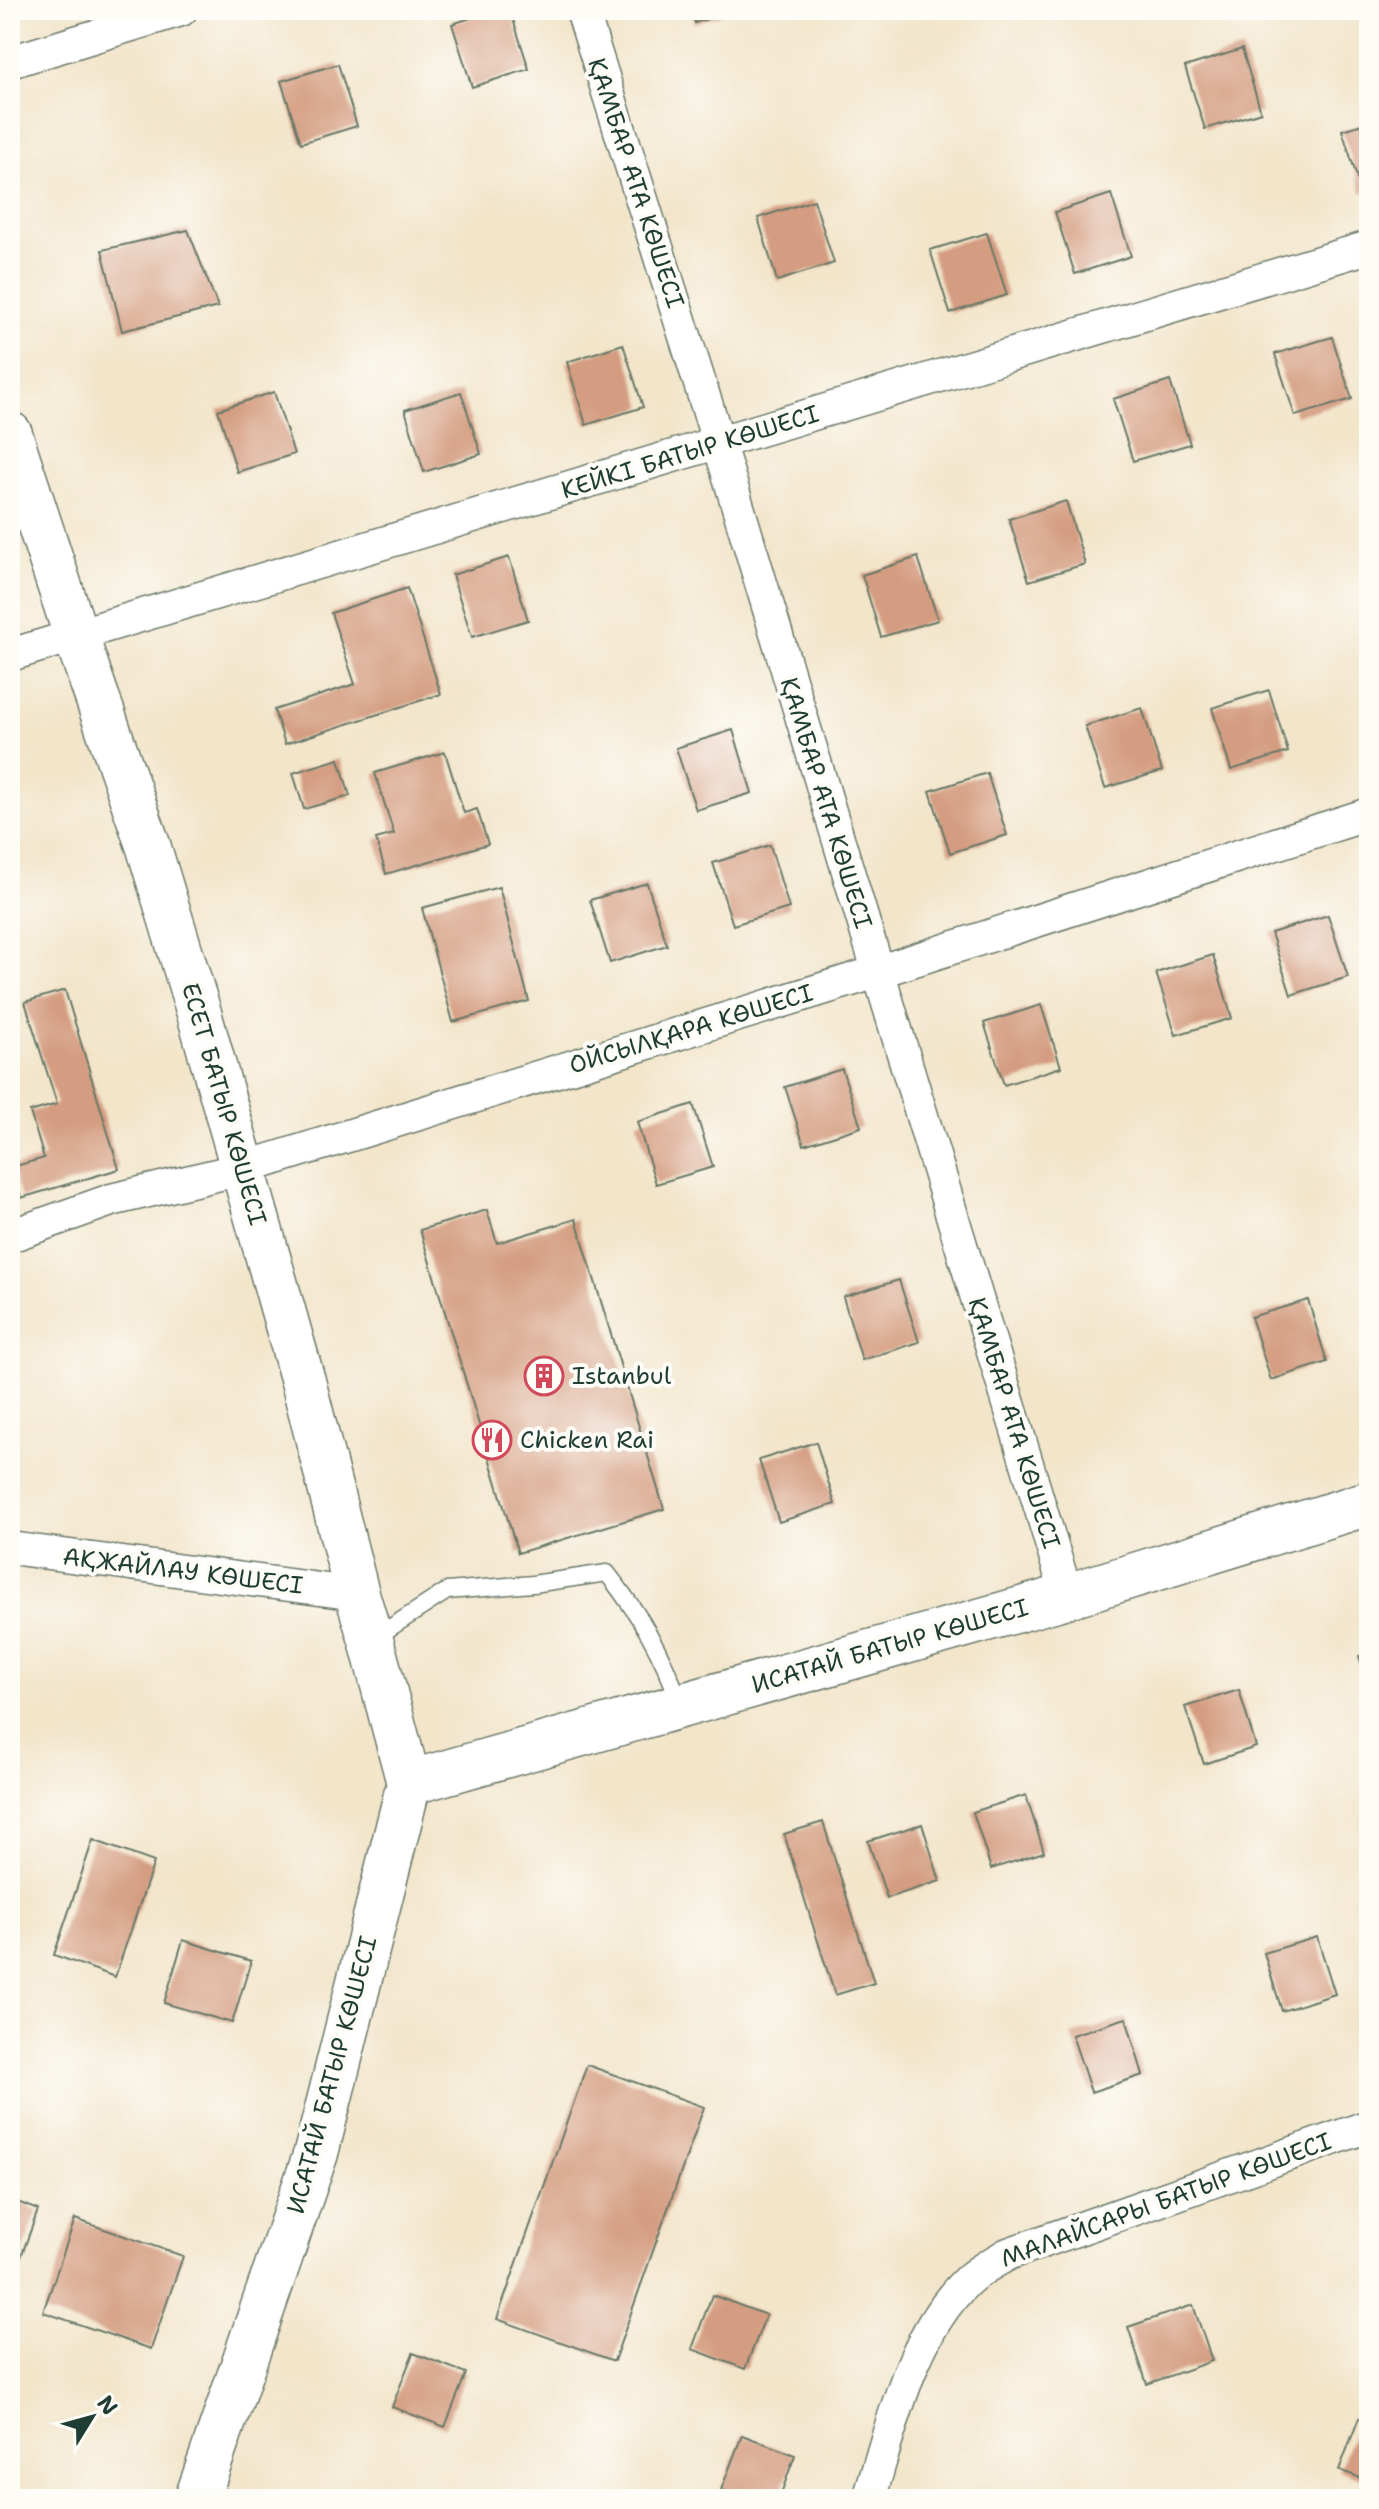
<svg xmlns="http://www.w3.org/2000/svg" width="1379" height="2509" font-family="'Shantell Sans',sans-serif">
<style>
.building{fill:#d49c80}
.lines{fill:none;stroke-linecap:round;stroke-linejoin:round}
.lane-casing{stroke:#697868;stroke-width:19}
.street-casing{stroke:#697868;stroke-width:35}
.secondary-casing{stroke:#697868;stroke-width:47}
.lane{stroke:#fff;stroke-width:16}
.street{stroke:#fff;stroke-width:32}
.secondary{stroke:#fff;stroke-width:44}
.labels{text-anchor:middle;stroke-width:8;stroke-linejoin:round;paint-order:stroke}
.street-label{font-size:24px;fill:#1f3d34;stroke:#fdfcf7}
.poi-label{font-size:24px;fill:#1f3d34;stroke:#fdfcf7;text-anchor:start}
</style>
<rect width="100%" height="100%" fill="#fdfcf7"/>
<filter id="ink" filterUnits="userSpaceOnUse"><feTurbulence type="fractalNoise" baseFrequency=".0125" numOctaves="2"/><feDisplacementMap in="SourceGraphic" scale="16" xChannelSelector="R" yChannelSelector="G"/><feConvolveMatrix kernelMatrix="1 2 1 2 8 2 1 2 1" color-interpolation-filters="sRGB"/></filter>
<filter id="wash" filterUnits="userSpaceOnUse"><feTurbulence type="fractalNoise" baseFrequency=".006" numOctaves="4" result="noise"/><feDisplacementMap in="SourceGraphic" scale="32" xChannelSelector="R" yChannelSelector="G"/><feGaussianBlur stdDeviation="1.8" result="paint"/><feColorMatrix in="noise" values="0 0 0 0 0 0 0 0 0 0 0 0 0 0 0 0 0 1.4 0 .05"/><feComposite in="paint" operator="in"/></filter>
<g filter="url(#wash)">
<rect width="100%" height="100%" fill="#f2e5ca"/>
<g id="blocks">
<!-- building -->
<path class="building" d="M496,10H510L529,69L472,87L452,24Z
M691,10H733V11L695,23Z
M1242,49L1261,112L1205,129L1185,67Z
M338,64L357,126L301,143L281,81Z
M1369,122V190L1362,193L1342,130Z
M1111,194L1131,256L1075,274L1055,212Z
M814,200L834,263L777,281L758,218Z
M188,230L218,307L122,331L102,250Z
M987,233L1007,295L950,313L930,250Z
M1332,337L1352,399L1295,416L1275,354Z
M623,344L643,407L586,425L567,362Z
M1170,381L1190,444L1133,461L1113,399Z
M274,392L294,454L237,472L218,410Z
M461,392L481,454L424,472L405,410Z
M1066,501L1085,564L1029,581L1009,519Z
M509,557L528,620L472,637L452,575Z
M918,557L938,620L881,637L862,575Z
M407,588L441,694L285,744L274,710L355,684L331,613Z
M1269,690L1288,752L1231,770L1212,708Z
M1142,708L1162,771L1105,788L1085,726Z
M733,730L752,793L696,810L676,748Z
M445,752L464,813L477,809L488,844L386,874L376,839L394,834L375,773Z
M339,759L350,796L304,809L293,773Z
M987,773L1007,835L950,853L930,791Z
M770,845L789,908L733,925L713,863Z
M647,883L667,945L610,963L590,900Z
M499,887L529,1001L453,1022L422,908Z
M1328,915L1348,977L1291,995L1271,933Z
M1213,955L1232,1018L1176,1035L1156,973Z
M65,990L119,1169L21,1198L12,1167L44,1158L30,1112L57,1104L25,1002Z
M1041,1005L1061,1067L1004,1085L984,1023Z
M842,1069L861,1127L804,1145L785,1087Z
M693,1104L713,1167L656,1184L637,1122Z
M487,1210L497,1243L576,1219L664,1509L518,1553L420,1230Z
M899,1280L919,1342L862,1360L843,1297Z
M1308,1300L1327,1362L1271,1380L1251,1317Z
M816,1442L835,1504L779,1522L759,1460Z
M1369,1653V1686H1368L1359,1656Z
M1239,1690L1256,1747L1204,1764L1185,1707Z
M1026,1795L1044,1852L991,1869L973,1812Z
M823,1822L874,1983L835,1995L784,1834Z
M922,1824L940,1881L887,1898L868,1841Z
M93,1840L154,1862L115,1977L54,1955Z
M1317,1937L1335,1994L1282,2011L1264,1953Z
M183,1940L251,1961L232,2023L164,2003Z
M1126,2018L1143,2075L1091,2092L1072,2035Z
M587,2065L704,2107L614,2361L497,2319Z
M10,2199L38,2210L18,2265L10,2261Z
M75,2219L183,2256L151,2349L43,2312Z
M712,2295L766,2315L745,2369L692,2349Z
M1193,2305L1212,2361L1147,2384L1128,2327Z
M413,2353L466,2373L445,2427L392,2407Z
M1359,2418L1369,2422V2481L1339,2470Z
M742,2435L795,2455L779,2499H745L721,2490Z"/>
</g>
</g>
<g filter="url(#ink)">
<use href="#blocks" fill-opacity="0" stroke="#697868" stroke-width="2"/>
<g class="lines">
<defs>
<path id="lane" d="M371,1640L447,1591L533,1584L607,1573C641,1616 661,1651 680,1703"/>
<path id="street" d="M582,10L719,444L1067,1596
M10,62L181,10
M10,655L1369,247
M10,1236L111,1200L241,1169L877,972L1369,814
M10,1548L357,1594
M869,2499C892,2426 910,2336 967,2281C978,2270 995,2262 1008,2254L1369,2126"/>
<path id="secondary" d="M10,434L76,636L149,848L199,1013L303,1381L357,1594L371,1640L409,1783L316,2153L197,2499
M409,1783L1067,1596L1369,1503"/>
</defs>
<!-- lane casing -->
<use href="#lane" class="lane-casing"/>
<!-- street casing -->
<use href="#street" class="street-casing"/>
<!-- secondary casing -->
<use href="#secondary" class="secondary-casing"/>
<!-- lane -->
<use href="#lane" class="lane"/>
<!-- street -->
<use href="#street" class="street"/>
<!-- secondary -->
<use href="#secondary" class="secondary"/>
</g>
</g>
<!-- icons -->
<defs>
<symbol id="building-ring" viewBox="-11 -11 22 22"><circle r="9.5" fill="#fdfcf7" stroke="#d1495b" stroke-width="1.5"/><path d="M-4-6H4V6H1V3H-1V6H-4ZM-2.5-4.3h1.7v1.8h-1.7ZM.8-4.3h1.7v1.8H.8ZM-2.5-1h1.7V.8h-1.7ZM.8-1h1.7V.8H.8Z" fill="#d1495b"/></symbol>
<symbol id="restaurant-ring" viewBox="-11 -11 22 22"><circle r="9.5" fill="#fdfcf7" stroke="#d1495b" stroke-width="1.5"/><path d="M-5-6h1v4h1v-4h1v4h1v-4h1v5L-1.5 .5V6h-2V.5L-5-1ZM5-6V6H3V1.5H1.5Q1.5-4 5-6Z" fill="#d1495b"/></symbol>
</defs>
<g fill-rule="evenodd">
<use href="#building-ring" x="522" y="1354" width="44" height="44"/>
<use href="#restaurant-ring" x="470" y="1418" width="44" height="44"/>
</g>
<g class="labels">
<!-- street labels -->
<g class="street-label">
<text transform="translate(636 183) rotate(72)" y="8">ҚАМБАР АТА КӨШЕСІ</text>
<text transform="translate(690 452) rotate(-17)" y="8">КЕЙКІ БАТЫР КӨШЕСІ</text>
<text transform="translate(826 803) rotate(73)" y="8">ҚАМБАР АТА КӨШЕСІ</text>
<text transform="translate(691 1029) rotate(-17)" y="8">ОЙСЫЛҚАРА КӨШЕСІ</text>
<text transform="translate(224 1104) rotate(74)" y="8">ЕСЕТ БАТЫР КӨШЕСІ</text>
<text transform="translate(1014 1423) rotate(73)" y="8">ҚАМБАР АТА КӨШЕСІ</text>
<text transform="translate(183 1571) rotate(7)" y="8">АҚЖАЙЛАУ КӨШЕСІ</text>
<text transform="translate(890 1646) rotate(-16)" y="8">ИСАТАЙ БАТЫР КӨШЕСІ</text>
<text transform="translate(332 2075) rotate(-75)" y="8">ИСАТАЙ БАТЫР КӨШЕСІ</text>
<text transform="translate(1166 2200) rotate(-20)" y="8">МАЛАЙСАРЫ БАТЫР КӨШЕСІ</text>
</g>
<!-- poi labels -->
<g class="poi-label">
<text x="572" y="1384">Istanbul</text>
<text x="520" y="1448">Chicken Rai</text>
</g>
</g>
<!-- margin -->
<rect width="1379" height="2509" fill="none" stroke="#fdfcf7" stroke-width="40"/>
<!-- north arrow -->
<g transform="translate(92 2417) rotate(53)" stroke="#fdfcf7" stroke-width="6" paint-order="stroke">
<path d="M0-6L14 30L0 20L-14 30Z" fill="#1f3d34"/>
<text y="-12" font-size="22" font-weight="bold" text-anchor="middle" fill="#1f3d34">N</text>
</g>
</svg>
